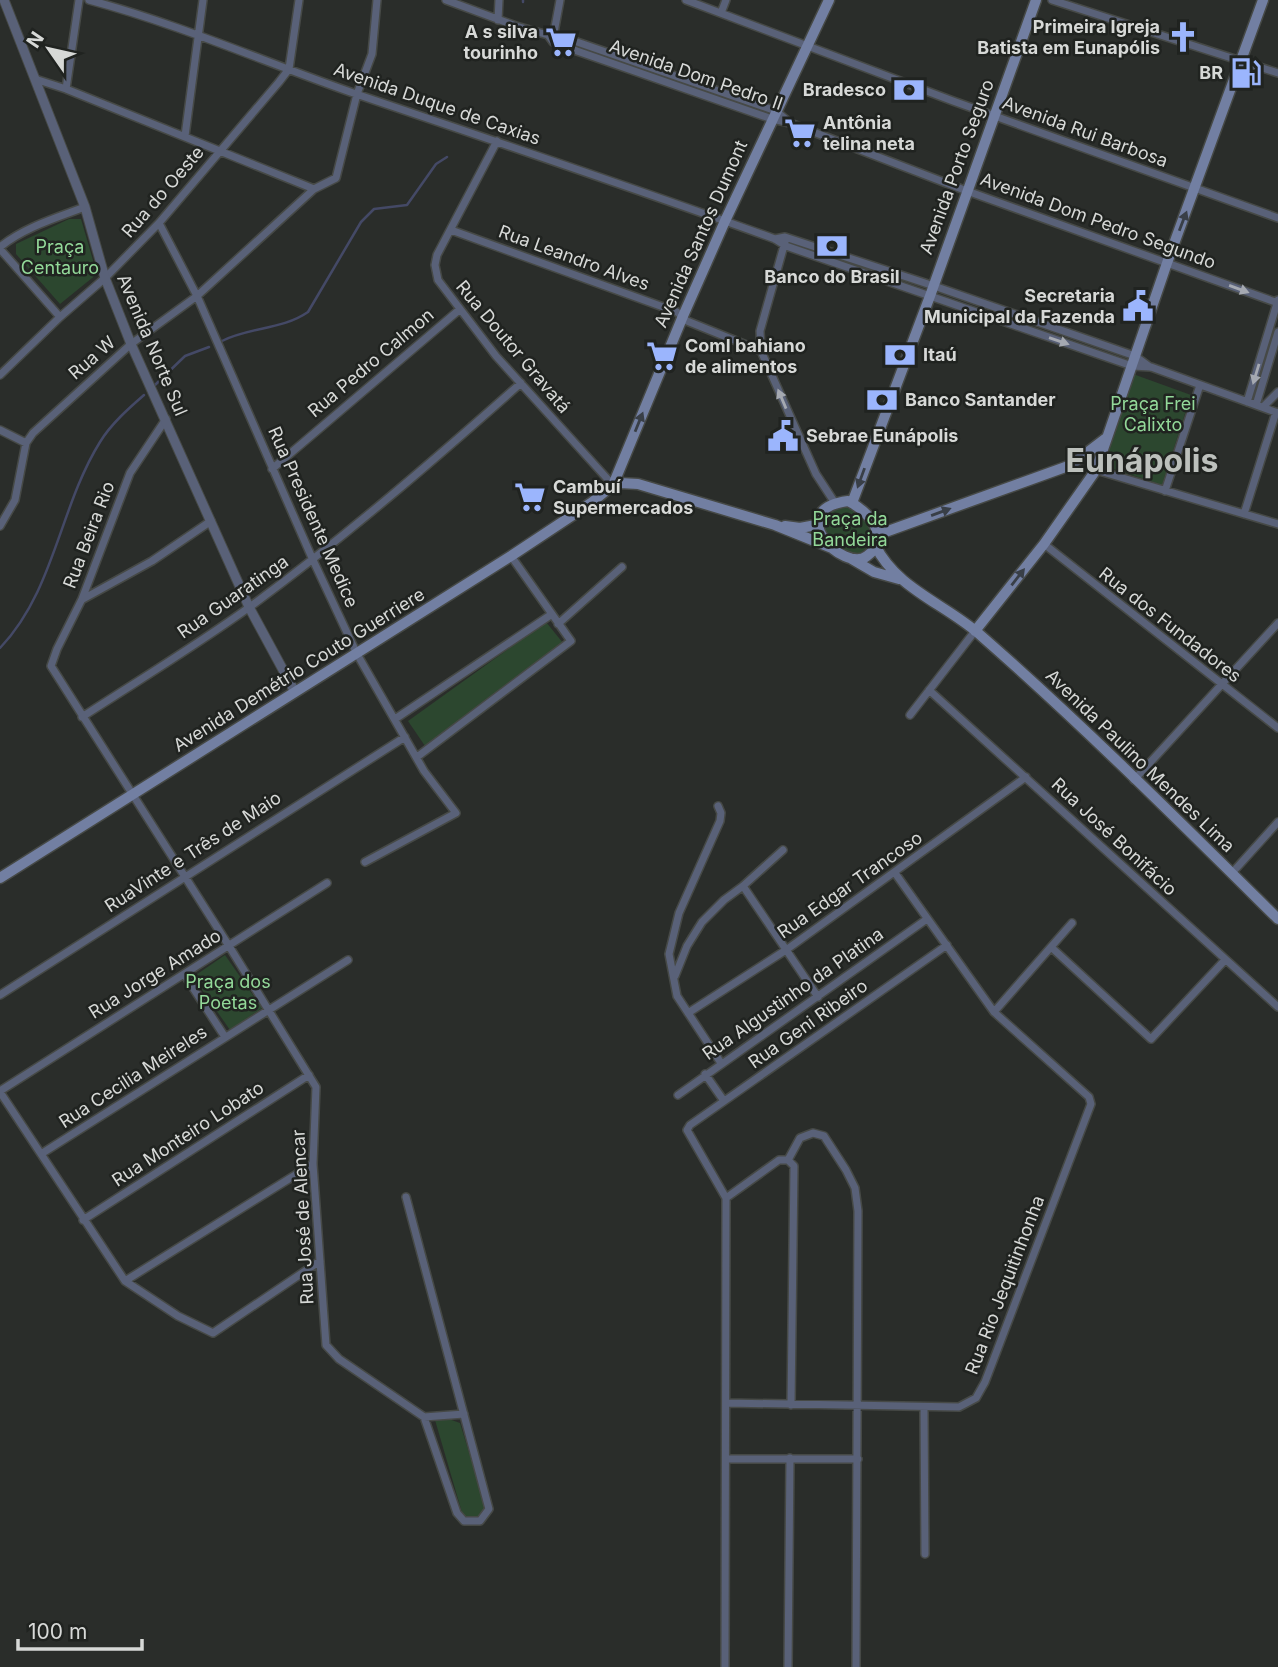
<svg xmlns="http://www.w3.org/2000/svg" width="1278" height="1667" font-family="Inter,sans-serif">
<style>
.green{fill:#2c472f}
.lines{fill:none;stroke-linecap:round;stroke-linejoin:round}
.stream{stroke:#444966;stroke-width:2.5}
.minor-casing{stroke:#464946;stroke-width:10}
.tertiary-casing{stroke:#464946;stroke-width:11}
.secondary-casing{stroke:#464946;stroke-width:13}
.minor{stroke:#596178;stroke-width:7}
.tertiary{stroke:#596178;stroke-width:9}
.secondary{stroke:#727fa2;stroke-width:10}
.oneway{fill:#393f47}
.oneway2{fill:#a5a9b1}
.labels{text-anchor:middle;stroke-width:5;stroke-linejoin:round;paint-order:stroke}
.poi-label{font-size:18px;font-weight:bold;fill:#d7d9d7;stroke:#202320;text-anchor:start}
.street-label{font-size:18px;fill:#d7d9d7;stroke:#202320}
.park-label{font-size:18px;fill:#93d999;stroke:#202320}
.town-label{font-size:32px;font-weight:bold;fill:#bcc0bc;stroke:#202320}
</style>
<rect width="100%" height="100%" fill="#2a2d2a"/>
<!-- green -->
<path class="green" d="M69,219H81L97,274L60,304L16,254V244Z
M1133,374L1191,395L1162,485L1104,466Z
M846,507L865,515L872,534L868,546L861,553C857,553 853,555 849,553C836,549 810,521 829,511C833,508 841,508 846,507Z
M546,622L563,643L425,746L408,721Z
M225,955L262,1008L230,1030L193,977Z
M443,1417L460,1423L486,1508L478,1518L463,1516L435,1420Z"/>
<g class="lines">
<!-- stream -->
<path class="stream" d="M523,2V0
M222,341C249,327 282,330 308,312L361,222L374,209L407,205L436,164L447,157
M155,385L185,356L209,347
M0,648C55,590 59,508 100,442C111,424 128,409 144,395"/>
<defs>
<path id="minor" d="M89,0C182,25 269,64 359,95C498,142 637,189 775,239L786,246L1132,366L1151,367L1278,413
M446,0L516,26L548,35
M686,0L953,101L1278,218
M1052,0L1278,73
M721,13L726,0
M498,20L499,0
M548,35L553,42L577,51L772,119L790,123L967,191L1278,303
M548,35L554,34L776,111L789,122
M553,38L560,0
M35,79L66,89L314,189
M66,89L79,0
M185,136L203,0
M497,141L437,255L435,265L438,280L496,356L613,485
M159,223L197,296L313,560L357,654L424,771L456,813L365,862
M451,230L677,312L687,321L761,351
M775,239L785,237L934,286L1135,356L1150,367
M785,242L760,331L761,351L816,474L835,503
M0,247C25,227 56,218 85,207
M0,249L60,317
M0,375L60,317L105,278L159,223L279,82L289,69L299,0
M1247,402L1278,300
M1256,405L1278,332
M1263,407L1278,392
M166,419L130,473L82,599L57,649L51,666L229,946L316,1087L313,1164L326,1345L339,1359L424,1417L464,1414
M0,430L26,443
M272,469L459,310
M1096,470L1278,524
M1165,491L1200,385
M1244,514L1276,412
M0,526L15,500L26,443L33,433L131,344L197,296L314,189L336,178L357,94L372,54L377,0
M1044,544L1278,728
M83,599L152,561L211,521
M558,624L622,567
M929,690L1278,1007
M910,715L975,631
M82,717C139,680 197,645 251,606C345,537 433,461 521,383
M395,719L552,614
M417,757L571,641L511,556
M1134,780L1278,623
M718,806L721,813L720,821L679,913L669,954L677,996L721,1063
M1232,873L1278,822
M743,886L818,997
M1051,947L1151,1039L1225,960
M184,974L225,1037
M675,976L687,946L702,922L724,900L743,886L783,850
M0,995L405,737
M994,1012L1072,923
M688,1013L786,950L1026,777
M705,1074L724,1101
M0,1091L327,883
M0,1092L125,1281L178,1316L213,1333L320,1261
M678,1095L927,919
M41,1154L348,960
M788,1160L800,1138L813,1133L824,1136L846,1170L855,1188L858,1211L856,1667
M406,1197L489,1509L480,1521H464L457,1513L424,1417
M726,1198L779,1160H788L794,1166L791,1405
M83,1220L309,1075
M125,1281L313,1164
M727,1403L959,1407L976,1398L985,1382L1091,1104L1089,1097L994,1012L895,873
M924,1408L925,1554
M727,1459H858
M725,1667L726,1198L687,1130L690,1125L947,945
M788,1667L790,1458"/>
<path id="tertiary" d="M4,0L85,207L105,278L131,344L249,607L295,692"/>
<path id="secondary" d="M613,485L683,316L725,221L829,0
M848,501C867,510 893,537 867,556C844,574 781,510 848,501Z
M852,503L930,296L1036,0
M785,526L800,528L816,525
M877,535L1071,465L1105,439
M875,545C896,588 943,603 978,633C1082,724 1180,822 1278,919
M850,558L874,572L899,579
M975,631L1044,544L1096,470L1167,263L1263,0
M0,878L511,556L591,503L613,485L620,483L638,484L775,525L832,548"/>
</defs>
<!-- minor casing -->
<use href="#minor" class="minor-casing"/>
<!-- tertiary casing -->
<use href="#tertiary" class="tertiary-casing"/>
<!-- secondary casing -->
<use href="#secondary" class="secondary-casing"/>
<!-- minor -->
<use href="#minor" class="minor"/>
<!-- tertiary -->
<use href="#tertiary" class="tertiary"/>
<!-- secondary -->
<use href="#secondary" class="secondary"/>
</g>
<!-- one-way arrows -->
<defs><path id="oneway-solid" d="M-6-.8H1V-3.2L6.5 0L1 3.2V.8H-6Z" transform="scale(1.75)"/></defs>
<g class="oneway">
<use href="#oneway-solid" transform="translate(1183 221) rotate(-69)"/>
<use href="#oneway-solid" transform="translate(639 422) rotate(-68)"/>
<use href="#oneway-solid" transform="translate(861 478) rotate(110)"/>
<use href="#oneway-solid" transform="translate(941 512) rotate(-20)"/>
<use href="#oneway-solid" transform="translate(1018 577) rotate(-52)"/>
</g>
<g class="oneway2">
<use href="#oneway-solid" transform="translate(1239 289) rotate(20)"/>
<use href="#oneway-solid" transform="translate(1059 341) rotate(19)"/>
<use href="#oneway-solid" transform="translate(1256 374) rotate(107)"/>
<use href="#oneway-solid" transform="translate(782 399) rotate(-113)"/>
</g>
<!-- icons -->
<defs>
<symbol id="church-bare" viewBox="-9 -9 18 18"><path d="M-1.2-6h2.4v3.5h3.3v2.4h-3.3V6h-2.4V-.1h-3.3v-2.4h3.3Z" fill="#9bb5fd" stroke="#202320" stroke-width="2.5" paint-order="stroke"/></symbol>
<symbol id="supermarket-bare" viewBox="-9 -9 18 18"><path d="M-6-5.5h2.5l.6 2H6L4.5 2H-2.5L-4.4-4H-6ZM-1.5 3.2a1.3 1.3 0 1 0 .1 0ZM3 3.2a1.3 1.3 0 1 0 .1 0Z" fill="#9bb5fd" stroke="#202320" stroke-width="2.5" paint-order="stroke"/></symbol>
<symbol id="fuel-bare" viewBox="-9 -9 18 18"><path d="M-5.5-6h7V0h2V4h1.3V-2.5L3-4.5l.8-.8L6-3V5H2.5V1h-1V6h-7ZM-4.2-4.7v3.2H.2V-4.7Z" fill="#9bb5fd" stroke="#202320" stroke-width="2.5" paint-order="stroke"/></symbol>
<symbol id="bank-bare" viewBox="-9 -9 18 18"><path d="M-6-4H6V4H-6ZM0-2.3a2.3 2.3 0 1 0 0 4.6a2.3 2.3 0 1 0 0-4.6Z" fill="#9bb5fd" stroke="#202320" stroke-width="2.5" paint-order="stroke"/></symbol>
<symbol id="civic-bare" viewBox="-9 -9 18 18"><path d="M-.6-6.5H3V-4.5H.6V-3L4-1V1h2V6H-6V1h2V-1L-.6-3ZM-1.2 2.5V6h2.4V2.5Z" fill="#9bb5fd" stroke="#202320" stroke-width="2.5" paint-order="stroke"/></symbol>
</defs>
<g fill-rule="evenodd">
<use href="#church-bare" x="1161" y="15" width="44" height="44"/>
<use href="#supermarket-bare" x="539" y="20" width="44" height="44"/>
<use href="#fuel-bare" x="1224" y="51" width="44" height="44"/>
<use href="#bank-bare" x="887" y="68" width="44" height="44"/>
<use href="#supermarket-bare" x="778" y="111" width="44" height="44"/>
<use href="#bank-bare" x="810" y="224" width="44" height="44"/>
<use href="#civic-bare" x="1116" y="284" width="44" height="44"/>
<use href="#bank-bare" x="878" y="333" width="44" height="44"/>
<use href="#supermarket-bare" x="640" y="334" width="44" height="44"/>
<use href="#bank-bare" x="860" y="378" width="44" height="44"/>
<use href="#civic-bare" x="761" y="414" width="44" height="44"/>
<use href="#supermarket-bare" x="508" y="475" width="44" height="44"/>
</g>
<g class="labels">
<!-- poi labels -->
<g class="poi-label">
<text x="1160" y="33" text-anchor="end">Primeira Igreja<tspan x="1160" dy="21">Batista em Eunapólis</tspan></text>
<text x="538" y="38" text-anchor="end">A s silva<tspan x="538" dy="21">tourinho</tspan></text>
<text x="1223" y="79" text-anchor="end">BR</text>
<text x="886" y="96" text-anchor="end">Bradesco</text>
<text x="823" y="129">Antônia<tspan x="823" dy="21">telina neta</tspan></text>
<text x="832" y="283" text-anchor="middle">Banco do Brasil</text>
<text x="1115" y="302" text-anchor="end">Secretaria<tspan x="1115" dy="21">Municipal da Fazenda</tspan></text>
<text x="685" y="352">Coml bahiano<tspan x="685" dy="21">de alimentos</tspan></text>
<text x="923" y="361">Itaú</text>
<text x="905" y="406">Banco Santander</text>
<text x="806" y="442">Sebrae Eunápolis</text>
<text x="553" y="493">Cambuí<tspan x="553" dy="21">Supermercados</tspan></text>
</g>
<!-- street labels -->
<g class="street-label">
<text transform="translate(696 75) rotate(19)" y="6">Avenida Dom Pedro II</text>
<text transform="translate(437 104) rotate(19)" y="6">Avenida Duque de Caxias</text>
<text transform="translate(1085 132) rotate(20)" y="6">Avenida Rui Barbosa</text>
<text transform="translate(957 167) rotate(-70)" y="6">Avenida Porto Seguro</text>
<text transform="translate(163 192) rotate(-49)" y="6">Rua do Oeste</text>
<text transform="translate(1098 221) rotate(20)" y="6">Avenida Dom Pedro Segundo</text>
<text transform="translate(701 234) rotate(-66)" y="6">Avenida Santos Dumont</text>
<text transform="translate(574 258) rotate(20)" y="6">Rua Leandro Alves</text>
<text transform="translate(152 345) rotate(67)" y="6">Avenida Norte Sul</text>
<text transform="translate(513 347) rotate(50)" y="6">Rua Doutor Gravatá</text>
<text transform="translate(92 358) rotate(-41)" y="6">Rua W</text>
<text transform="translate(371 363) rotate(-40)" y="6">Rua Pedro Calmon</text>
<text transform="translate(313 517) rotate(66)" y="6">Rua Presidente Medice</text>
<text transform="translate(89 535) rotate(-69)" y="6">Rua Beira Rio</text>
<text transform="translate(233 597) rotate(-35)" y="6">Rua Guaratinga</text>
<text transform="translate(1170 625) rotate(38)" y="6">Rua dos Fundadores</text>
<text transform="translate(299 670) rotate(-32)" y="6">Avenida Demétrio Couto Guerriere</text>
<text transform="translate(1140 761) rotate(44)" y="6">Avenida Paulino Mendes Lima</text>
<text transform="translate(1114 837) rotate(43)" y="6">Rua José Bonifácio</text>
<text transform="translate(193 852) rotate(-33)" y="6">RuaVinte e Três de Maio</text>
<text transform="translate(850 885) rotate(-35)" y="6">Rua Edgar Trancoso</text>
<text transform="translate(155 974) rotate(-32)" y="6">Rua Jorge Amado</text>
<text transform="translate(793 994) rotate(-35)" y="6">Rua Algustinho da Platina</text>
<text transform="translate(808 1024) rotate(-35)" y="6">Rua Geni Ribeiro</text>
<text transform="translate(133 1077) rotate(-33)" y="6">Rua Cecilia Meireles</text>
<text transform="translate(188 1134) rotate(-33)" y="6">Rua Monteiro Lobato</text>
<text transform="translate(303 1217) rotate(-93)" y="6">Rua José de Alencar</text>
<text transform="translate(1005 1285) rotate(-69)" y="6">Rua Rio Jequitinhonha</text>
</g>
<!-- park labels -->
<g class="park-label">
<text x="60" y="253">Praça<tspan x="60" dy="21">Centauro</tspan></text>
<text x="1153" y="410">Praça Frei<tspan x="1153" dy="21">Calixto</tspan></text>
<text x="850" y="525">Praça da<tspan x="850" dy="21">Bandeira</tspan></text>
<text x="228" y="988">Praça dos<tspan x="228" dy="21">Poetas</tspan></text>
</g>
<!-- town labels -->
<g class="town-label">
<text x="1142" y="472">Eunápolis</text>
</g>
</g>
<!-- north arrow -->
<g transform="translate(49 49) rotate(304)" stroke="#202320" stroke-width="5" paint-order="stroke">
<path d="M0-5L12 26L0 18L-12 26Z" fill="#d7d9d7"/>
<text y="-10" font-size="19" font-weight="bold" text-anchor="middle" fill="#d7d9d7">N</text>
</g>
<!-- scale -->
<path d="M18 1639v10h124v-10" fill="none" stroke="#d7d9d7" stroke-width="3.5"/>
<text x="28" y="1639" font-size="21" fill="#d7d9d7" stroke="#202320" stroke-width="5" paint-order="stroke">100 m</text>
</svg>
